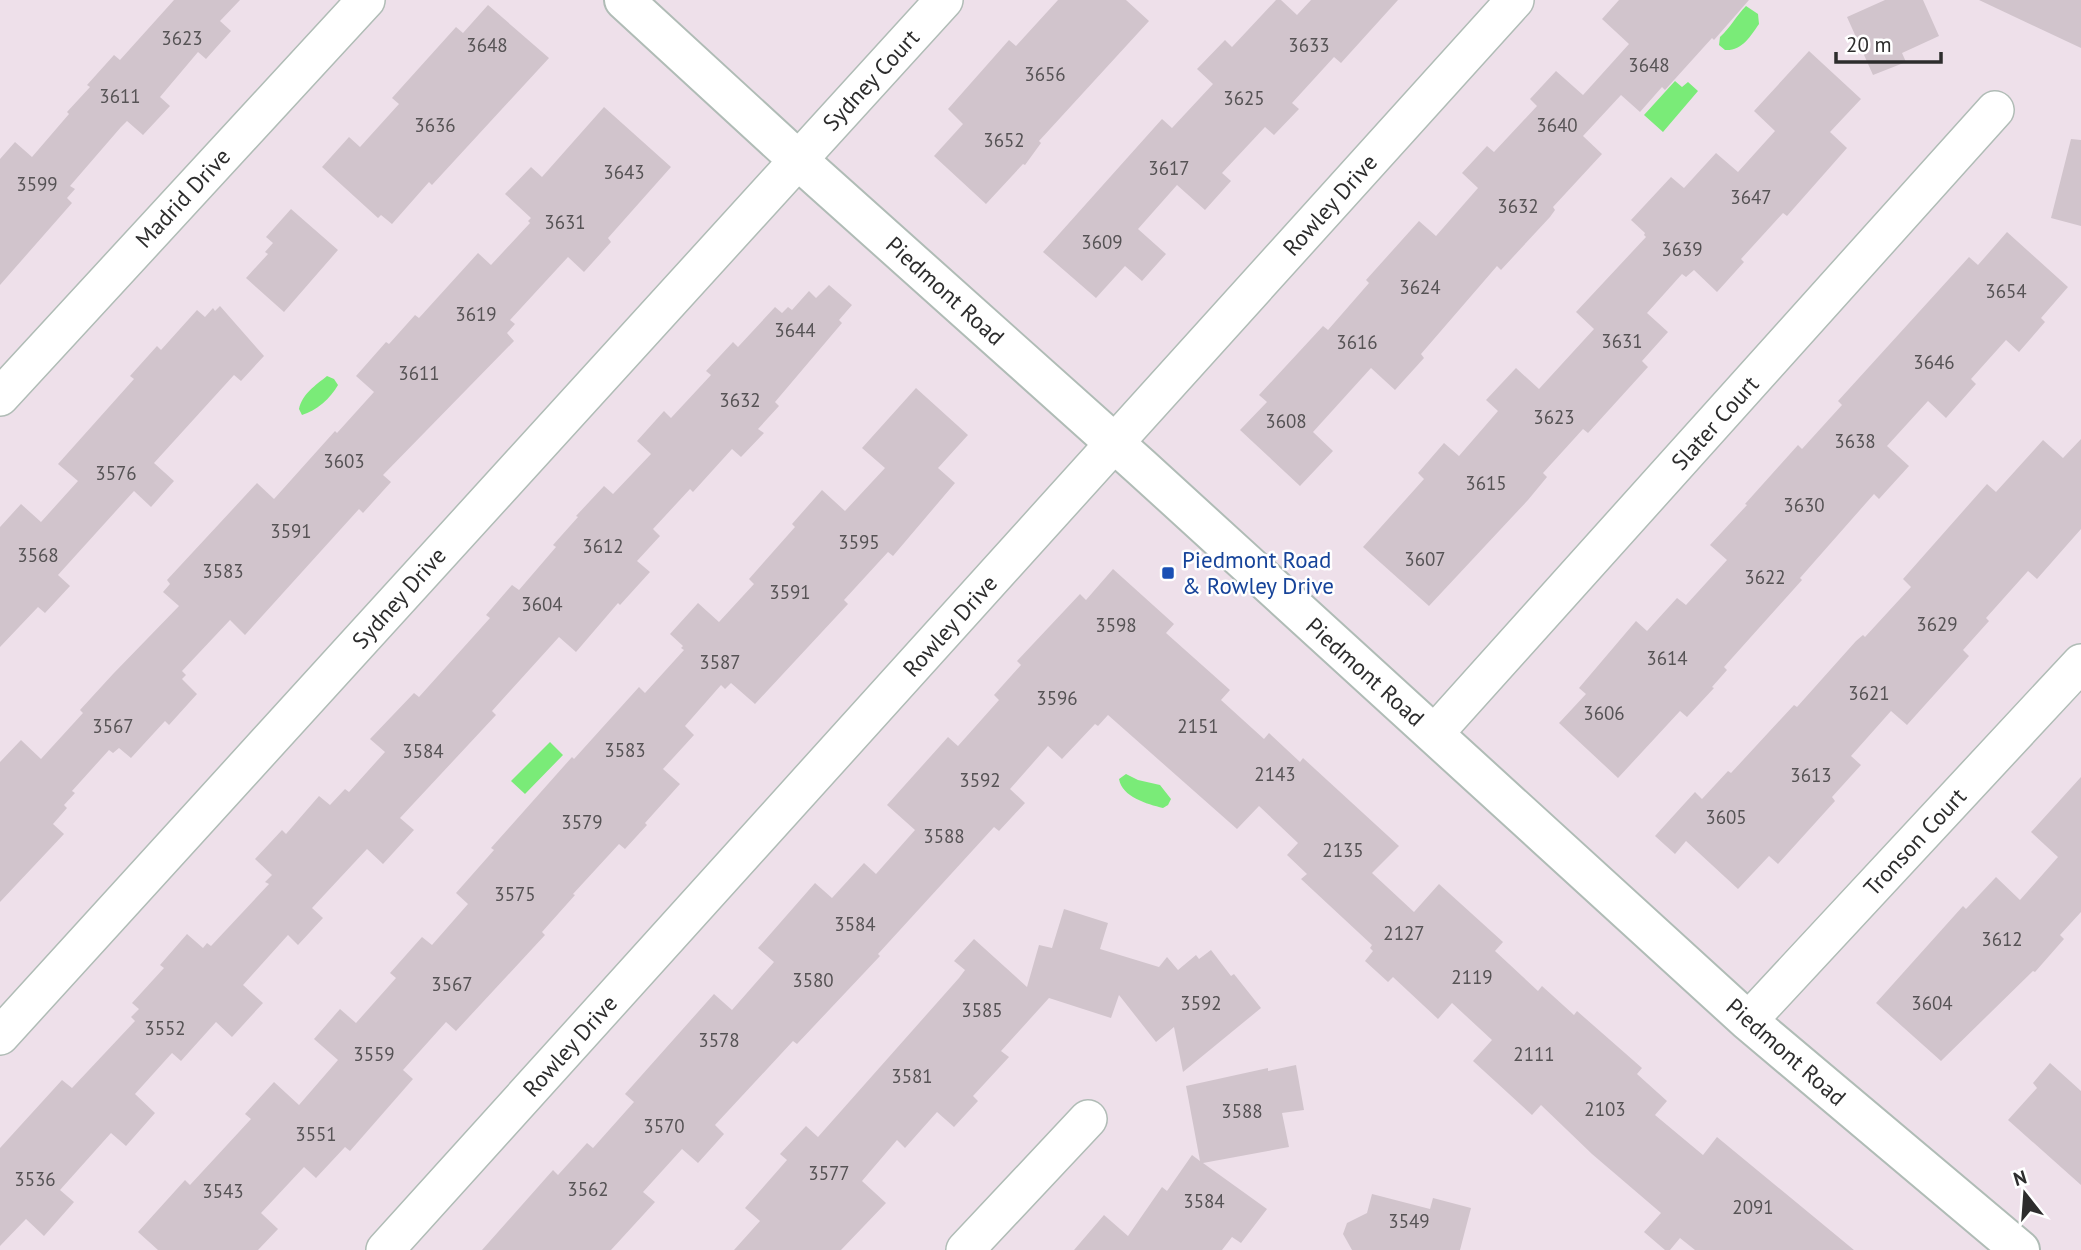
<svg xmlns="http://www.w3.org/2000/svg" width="2081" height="1250" font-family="'PT Sans',sans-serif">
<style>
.water{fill:#7aeb78}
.building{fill:#d1c4cc}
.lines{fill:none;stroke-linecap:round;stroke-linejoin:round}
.minor-casing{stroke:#b0bcb6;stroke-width:40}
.secondary-casing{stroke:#b0bcb6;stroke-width:42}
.minor{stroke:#fff;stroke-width:37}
.secondary{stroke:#fff;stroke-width:38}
.transit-dot{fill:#1a4fb4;stroke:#fff;stroke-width:2.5}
.labels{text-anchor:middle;stroke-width:5;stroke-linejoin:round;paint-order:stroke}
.number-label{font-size:19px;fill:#565355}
.street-label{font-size:23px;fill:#2d2d2d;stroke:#fff}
.transit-label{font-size:23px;fill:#164399;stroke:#fff;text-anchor:start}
</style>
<rect width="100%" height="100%" fill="#eee0ea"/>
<!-- water -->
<path class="water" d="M1746,6L1758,14L1759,24C1750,37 1742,51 1725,50L1719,45L1720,37C1731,27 1736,16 1746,6Z
M1675,81L1682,87L1688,82L1698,91L1663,132L1644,115Z
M327,376L334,379L338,385C331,398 316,411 302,415L299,409C302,394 316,385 327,376Z
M550,742L563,755L525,794L511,781Z
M1126,774L1138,780L1160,785L1171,799L1168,805L1163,808C1147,804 1122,797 1119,779Z"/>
<!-- building -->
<path class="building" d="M174,0H240L220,21L231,31L206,59L198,52L160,97L170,106L143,135L127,121L121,127L70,186L75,189L67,198L72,203L0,285V159L15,142L32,157L69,114L67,112L90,87L87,85L114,55L120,60Z
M1058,0H1126L1149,21L1039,141L1041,143L1025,165L1023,164L986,204L934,156L963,124L948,109L1009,40L1016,46Z
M1276,0H1281L1297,15L1311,0H1398L1341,63L1334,57L1292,103L1299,109L1274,135L1265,127L1222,173L1231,181L1205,210L1177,185L1138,229L1166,254L1142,281L1125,266L1096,298L1043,252L1162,119L1172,128L1213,84L1197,69L1225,40L1232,47Z
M1619,0H1749L1714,40L1712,38L1665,90L1662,87L1640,112L1621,95L1583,136L1602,154L1553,207L1555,210L1550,217L1501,270L1497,266L1421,354L1424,358L1395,390L1371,368L1313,432L1333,451L1300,486L1240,430L1267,402L1259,395L1323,326L1328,330L1369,283L1366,280L1419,221L1436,236L1478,188L1462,173L1487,146L1494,152L1537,106L1530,99L1556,71L1583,95L1629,44L1602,19Z
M1885,0H1923L1939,36L1902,53L1906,62L1873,75L1847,17Z
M1979,0H2081V48Z
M488,5L549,58L432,185L429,182L392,224L381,215L378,218L322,167L349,137L360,147L399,104L392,98L456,27L463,33Z
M1809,51L1861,99L1830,132L1847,148L1787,216L1783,213L1741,259L1744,262L1717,292L1694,270L1686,277L1682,274L1647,313L1668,332L1642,361L1648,367L1588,433L1583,429L1543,473L1547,477L1528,500L1429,606L1363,547L1424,479L1418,473L1444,443L1459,456L1498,411L1486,400L1516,368L1539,389L1594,329L1576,312L1646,237L1644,235L1645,233L1631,220L1671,177L1684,188L1716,153L1738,172L1775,131L1754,111Z
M604,107L671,167L608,238L611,242L584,272L568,257L510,320L515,324L507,333L514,341L383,475L391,482L363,513L359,509L245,635L230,620L182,671L186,675L182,679L197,694L169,725L165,721L131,758L119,748L113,753L109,750L72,791L75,793L64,805L67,808L53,824L64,834L0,902V762L21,740L41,759L83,713L80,710L113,674L179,606L163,592L170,584L167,580L257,483L274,499L335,431L337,433L374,392L356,376L386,342L389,344L415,315L419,318L478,253L491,265L530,223L528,221L531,218L505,194L531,167L542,177Z
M2071,139L2081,140V226L2051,218Z
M291,209L338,250L284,312L246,278L268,254L265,252L273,243L266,237Z
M2007,232L2068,287L2041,318L2045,322L2019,352L2006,340L1971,379L1976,384L1946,418L1928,401L1887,446L1909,466L1879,499L1874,494L1800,578L1802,580L1724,667L1727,670L1712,687L1714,688L1687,717L1680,711L1618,778L1559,723L1586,694L1579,688L1636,621L1647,631L1677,598L1686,605L1727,560L1710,545L1747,505L1745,504L1798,445L1802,449L1842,405L1838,401L1969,257L1978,265Z
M829,285L852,305L839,320L842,323L775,402L779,406L758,429L764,433L741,457L732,449L693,492L690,489L653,529L660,536L637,561L650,572L620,605L618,603L576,652L559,637L492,711L496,715L400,818L414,830L383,864L367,849L312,908L323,918L298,945L288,935L243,985L263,1003L232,1037L216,1022L181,1061L172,1053L135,1094L155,1113L126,1146L111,1133L60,1190L74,1202L44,1236L26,1219L0,1246V1148L62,1080L72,1088L135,1021L131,1017L139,1009L132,1003L164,968L160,965L187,934L203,948L207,943L211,946L269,884L265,882L272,875L255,859L282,830L286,834L319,796L330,805L345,789L349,792L385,752L370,739L414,693L419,697L490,618L486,615L512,585L519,590L556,547L553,545L578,517L576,516L604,486L613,494L651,454L637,441L664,411L671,418L711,375L706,371L733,342L738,347L775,307L782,313L788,307L792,310L809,291L816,298Z
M220,306L264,356L241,381L234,375L154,463L174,481L151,507L134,491L58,575L70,586L45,613L38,607L0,647V527L21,504L41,522L78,481L58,464L134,379L130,376L157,346L161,350L197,310L205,317L213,308L215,311Z
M916,388L968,435L938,468L955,483L893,556L888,552L844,600L848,604L755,704L731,683L725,689L721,685L685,726L694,735L663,769L680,784L645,823L647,825L625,849L619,844L573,894L575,895L542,932L545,935L456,1031L446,1022L403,1070L413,1079L350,1151L345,1147L316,1178L304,1167L261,1213L278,1229L258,1250H158L138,1232L185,1180L190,1185L251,1119L245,1114L274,1082L299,1105L338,1060L314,1039L340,1009L356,1023L396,978L390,973L422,937L432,945L468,904L456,893L494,850L491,848L572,757L574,759L639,687L645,693L684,650L681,648L683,646L670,634L698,603L719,622L754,584L749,579L795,527L792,524L822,490L845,511L885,468L862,448Z
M2081,439V529L2037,579L2028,571L1986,618L1989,621L1963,650L1969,656L1907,725L1891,711L1851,756L1861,765L1832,797L1835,801L1778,864L1769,856L1738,889L1686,841L1675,854L1655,836L1695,792L1702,799L1728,771L1731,773L1794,705L1797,707L1856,641L1863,635L1865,637L1911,587L1903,579L1987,484L1996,492L2043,440L2063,458Z
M1113,569L1174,624L1166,633L1230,690L1221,700L1264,739L1269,733L1300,762L1303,758L1399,846L1372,873L1414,912L1439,884L1503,942L1495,951L1538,991L1542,986L1574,1015L1577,1011L1642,1068L1637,1074L1667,1101L1655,1115L1703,1155L1717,1137L1854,1250H1695L1680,1238L1670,1250H1665L1644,1232L1661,1213L1592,1154L1541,1105L1532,1115L1473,1061L1492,1040L1452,1003L1438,1019L1393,977L1388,982L1365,961L1373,951L1370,948L1372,945L1301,879L1307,874L1287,855L1298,843L1259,806L1237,829L1108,715L1098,726L1095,724L1062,759L1048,746L1010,789L1025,803L999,831L994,827L878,954L880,956L797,1044L793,1041L715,1125L724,1134L698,1163L682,1149L643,1192L655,1202L611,1250H482L553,1170L558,1175L587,1143L593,1148L634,1102L625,1094L714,994L732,1010L774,962L758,948L815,883L832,898L864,863L876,874L915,830L887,805L948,737L958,746L999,700L994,695L1021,665L1017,661L1080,594L1086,600Z
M2081,777V912L2060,935L2064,939L2035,972L2033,971L1941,1061L1876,1003L1963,906L1966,909L1996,877L2020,900L2058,857L2031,832Z
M1064,909L1108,923L1100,949L1159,967L1167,957L1178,970L1196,955L1199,959L1211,950L1231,976L1234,974L1261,1008L1183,1072L1174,1027L1156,1042L1119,995L1111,1018L1049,998L1001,1051L1009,1057L973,1096L978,1101L954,1127L937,1112L905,1148L897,1140L862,1181L886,1203L841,1250H734L760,1221L745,1208L787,1160L780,1154L806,1126L818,1137L959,978L965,970L954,961L974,939L1027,987L1039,945L1052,948Z
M2050,1063L2081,1091V1185L2008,1120L2037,1088L2033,1083Z
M1296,1065L1304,1110L1282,1113L1289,1147L1203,1163L1267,1209L1241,1243L1232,1237L1222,1250H1074L1104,1215L1128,1236L1162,1187L1167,1191L1192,1155L1200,1161L1186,1086L1268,1068V1071Z
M1372,1194L1430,1209L1433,1198L1471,1208L1460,1250H1352L1343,1234L1347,1223L1367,1213Z"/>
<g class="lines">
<defs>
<path id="minor" d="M0,397L366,0
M1434,734L1995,110
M1748,1021L2081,663
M0,1036L944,0
M385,1250L1515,0
M965,1250L1088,1119"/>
<path id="secondary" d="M624,0L797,159L1141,467L1748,1021L2020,1250"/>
</defs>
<!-- minor casing -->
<use href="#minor" class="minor-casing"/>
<!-- secondary casing -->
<use href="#secondary" class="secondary-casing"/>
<!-- minor -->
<use href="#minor" class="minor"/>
<!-- secondary -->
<use href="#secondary" class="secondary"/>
</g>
<!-- markers -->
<rect class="transit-dot" x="1161" y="566" width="14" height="14" rx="3.5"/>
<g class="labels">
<!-- number labels -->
<g class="number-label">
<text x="182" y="45">3623</text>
<text x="487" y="52">3648</text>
<text x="1309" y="52">3633</text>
<text x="1649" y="72">3648</text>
<text x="1045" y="81">3656</text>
<text x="120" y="103">3611</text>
<text x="1244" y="105">3625</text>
<text x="435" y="132">3636</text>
<text x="1557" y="132">3640</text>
<text x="1004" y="147">3652</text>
<text x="1169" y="175">3617</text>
<text x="624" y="179">3643</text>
<text x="37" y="191">3599</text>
<text x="1751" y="204">3647</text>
<text x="1518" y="213">3632</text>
<text x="565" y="229">3631</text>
<text x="1102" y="249">3609</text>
<text x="1682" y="256">3639</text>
<text x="1420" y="294">3624</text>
<text x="2006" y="298">3654</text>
<text x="476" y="321">3619</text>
<text x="795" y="337">3644</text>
<text x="1622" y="348">3631</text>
<text x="1357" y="349">3616</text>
<text x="1934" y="369">3646</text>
<text x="419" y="380">3611</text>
<text x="740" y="407">3632</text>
<text x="1554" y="424">3623</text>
<text x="1286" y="428">3608</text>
<text x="1855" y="448">3638</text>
<text x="344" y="468">3603</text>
<text x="116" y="480">3576</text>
<text x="1486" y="490">3615</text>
<text x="1804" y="512">3630</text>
<text x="291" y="538">3591</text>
<text x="859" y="549">3595</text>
<text x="603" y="553">3612</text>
<text x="38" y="562">3568</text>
<text x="1425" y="566">3607</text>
<text x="223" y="578">3583</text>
<text x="1765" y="584">3622</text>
<text x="790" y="599">3591</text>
<text x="542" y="611">3604</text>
<text x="1937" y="631">3629</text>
<text x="1116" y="632">3598</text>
<text x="1667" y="665">3614</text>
<text x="720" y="669">3587</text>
<text x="1869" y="700">3621</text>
<text x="1057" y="705">3596</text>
<text x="1604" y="720">3606</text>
<text x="113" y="733">3567</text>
<text x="1198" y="733">2151</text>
<text x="625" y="757">3583</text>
<text x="423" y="758">3584</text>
<text x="1275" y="781">2143</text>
<text x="1811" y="782">3613</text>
<text x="980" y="787">3592</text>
<text x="1726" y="824">3605</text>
<text x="582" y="829">3579</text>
<text x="944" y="843">3588</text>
<text x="1343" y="857">2135</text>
<text x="515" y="901">3575</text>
<text x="855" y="931">3584</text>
<text x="1404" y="940">2127</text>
<text x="2002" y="946">3612</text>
<text x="1472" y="984">2119</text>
<text x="813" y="987">3580</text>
<text x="452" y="991">3567</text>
<text x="1201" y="1010">3592</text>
<text x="1932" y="1010">3604</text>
<text x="982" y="1017">3585</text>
<text x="165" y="1035">3552</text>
<text x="719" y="1047">3578</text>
<text x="374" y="1061">3559</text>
<text x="1534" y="1061">2111</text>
<text x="912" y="1083">3581</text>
<text x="1605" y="1116">2103</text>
<text x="1242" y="1118">3588</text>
<text x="664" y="1133">3570</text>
<text x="316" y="1141">3551</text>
<text x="829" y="1180">3577</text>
<text x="35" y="1186">3536</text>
<text x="588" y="1196">3562</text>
<text x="223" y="1198">3543</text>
<text x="1204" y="1208">3584</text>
<text x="1753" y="1214">2091</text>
<text x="1409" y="1228">3549</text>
</g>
<!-- street labels -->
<g class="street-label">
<text transform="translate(871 80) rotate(-47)" y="8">Sydney Court</text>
<text transform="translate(183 198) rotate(-47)" y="8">Madrid Drive</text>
<text transform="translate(1330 205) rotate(-48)" y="8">Rowley Drive</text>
<text transform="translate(945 291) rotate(42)" y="8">Piedmont Road</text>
<text transform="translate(1715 423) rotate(-48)" y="8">Slater Court</text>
<text transform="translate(399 598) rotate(-48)" y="8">Sydney Drive</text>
<text transform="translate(950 626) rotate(-48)" y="8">Rowley Drive</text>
<text transform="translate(1365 672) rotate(42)" y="8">Piedmont Road</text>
<text transform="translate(1915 842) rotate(-47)" y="8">Tronson Court</text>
<text transform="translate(570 1046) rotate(-48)" y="8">Rowley Drive</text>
<text transform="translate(1786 1052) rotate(41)" y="8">Piedmont Road</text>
</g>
<!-- transit labels -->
<g class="transit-label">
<text x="1182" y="568">Piedmont Road<tspan x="1182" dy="26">&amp; Rowley Drive</tspan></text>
</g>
</g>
<!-- north arrow -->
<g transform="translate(2025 1194) rotate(343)" stroke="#ffffff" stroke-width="5" paint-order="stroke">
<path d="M0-5L12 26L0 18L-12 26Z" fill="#2d2d2d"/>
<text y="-10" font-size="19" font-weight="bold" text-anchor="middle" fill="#2d2d2d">N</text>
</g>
<!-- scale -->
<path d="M1836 52v10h105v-10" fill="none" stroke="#2d2d2d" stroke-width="3.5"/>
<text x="1846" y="52" font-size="21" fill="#2d2d2d" stroke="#ffffff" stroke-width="5" paint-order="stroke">20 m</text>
</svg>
